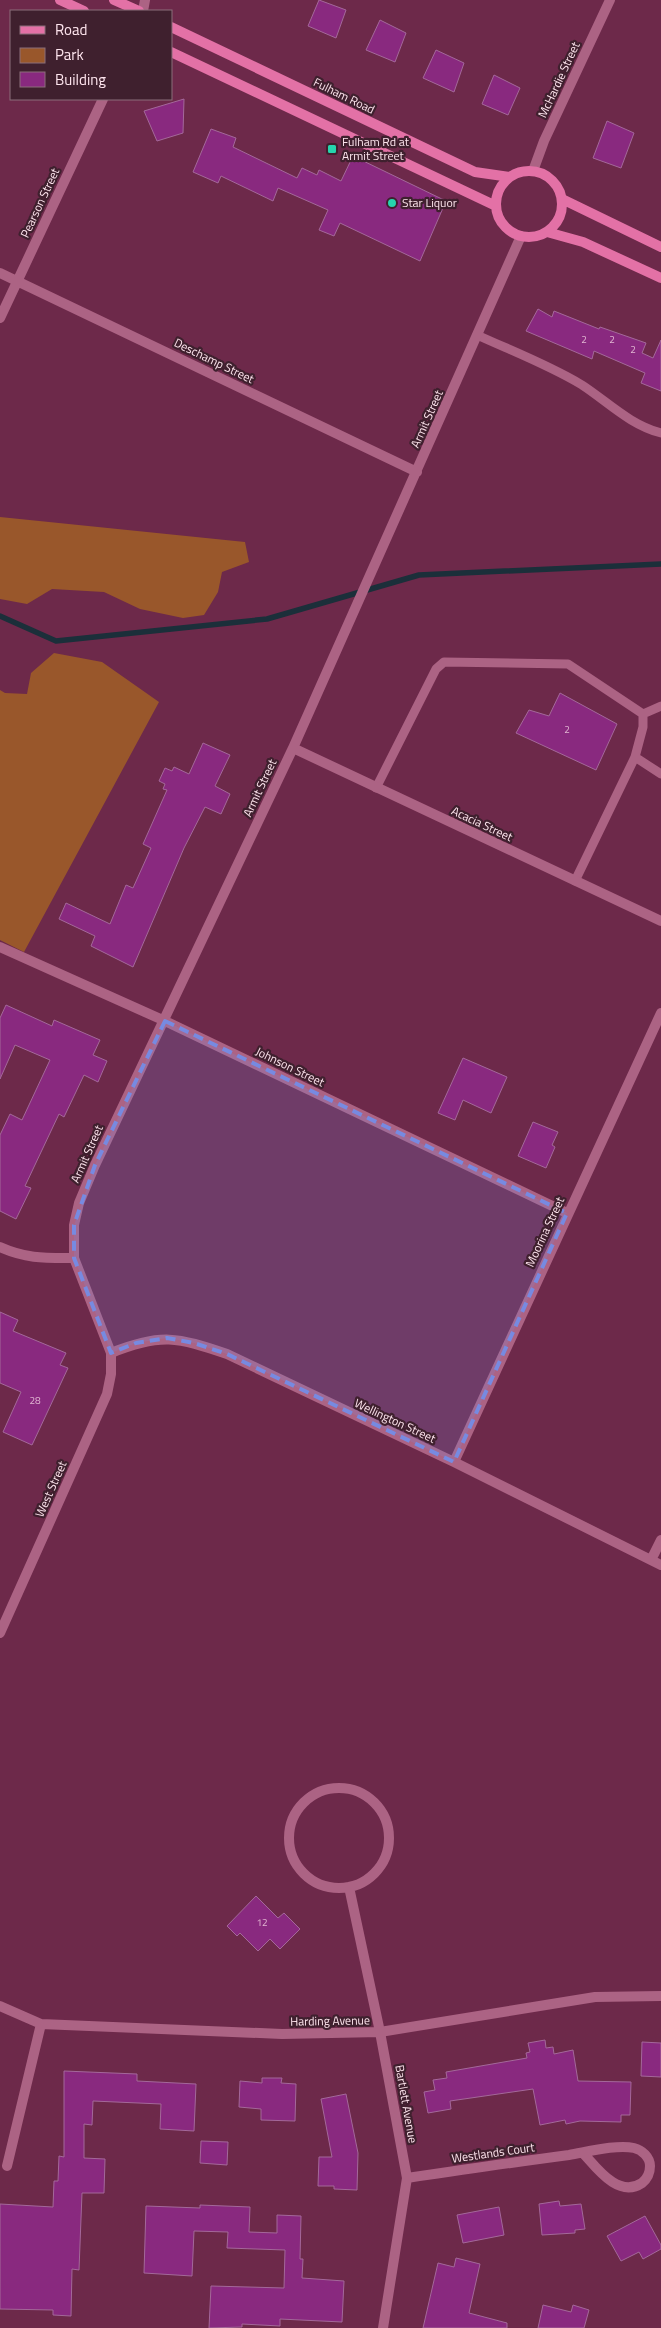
<svg xmlns="http://www.w3.org/2000/svg" width="661" height="2328" font-family="'Titillium Web',sans-serif">
<style>
.green{fill:#99572b}
.lines{fill:none;stroke-linecap:round;stroke-linejoin:round}
.stream{stroke:#1b2f3a;stroke-width:5.5}
.building{fill:#89297f;stroke:#a4689a}
.lane{stroke:#ac6384;stroke-width:9}
.street{stroke:#ac6384;stroke-width:10}
.secondary{stroke:#e371a6;stroke-width:10}
.marked{fill:#778ae1;fill-opacity:0.2;stroke:#778ae1;stroke-width:4;stroke-dasharray:10 6;stroke-linejoin:round}
.poi-dot{fill:#26d5ae;stroke:#3f202e;stroke-width:2}
.labels{text-anchor:middle;stroke-width:4.5;stroke-linejoin:round;paint-order:stroke}
.number-label{font-size:10px;fill:#e1b6d2}
.street-label{font-size:12px;fill:#fee5ee;stroke:#3f202e}
.poi-label{font-size:12px;fill:#fee5ee;stroke:#3f202e;text-anchor:start}
</style>
<rect width="100%" height="100%" fill="#6d294a"/>
<!-- green -->
<path class="green" d="M0,517L245,542L249,562L222,572L218,592L204,615L183,618L140,609L104,592L52,589L27,604L0,599Z
M54,653L102,662L159,702L24,952L0,940V690L5,693L27,694L31,673Z"/>
<g class="lines">
<!-- stream -->
<path class="stream" d="M0,616L56,641L267,619L419,575L661,564"/>
</g>
<!-- building -->
<path class="building" d="M319,0L346,10L336,38L308,26Z
M380,20L406,33L395,62L366,50Z
M436,50L464,63L454,92L423,78Z
M494,75L520,88L508,115L482,104Z
M184,99L183,133L157,141L144,111Z
M607,121L634,133L621,168L593,158Z
M211,129L236,138L233,147L297,178L302,168L317,175L319,170L341,181L353,156L446,201L420,261L340,223L334,236L319,230L328,210L278,188L273,201L221,176L218,183L193,172Z
M538,309L552,317L554,311L599,329L600,327L646,343L642,353L653,358L661,340V391L641,383L645,373L594,351L592,359L526,331Z
M560,693L617,724L596,770L516,733L529,710L549,716Z
M203,743L230,755L215,786L230,794L221,814L205,807L184,848L133,967L91,946L95,936L59,919L66,903L110,924L126,885L133,888L151,848L143,844L167,790L163,789L165,784L159,781L165,768L172,771L174,767L189,774Z
M6,1005L52,1026L54,1020L100,1040L93,1055L107,1061L98,1082L84,1075L64,1117L59,1114L25,1186L31,1188L16,1219L0,1211V1135L10,1114L22,1120L50,1060L15,1045L0,1079V1018Z
M463,1058L507,1077L491,1113L463,1100L455,1120L438,1113Z
M533,1122L558,1132L552,1145L555,1147L546,1168L518,1156Z
M0,1312L18,1320L13,1331L66,1353L60,1365L68,1368L32,1445L3,1432L21,1392L0,1383Z
M256,1896L278,1918L284,1913L300,1929L280,1949L270,1939L258,1951L240,1933L237,1936L227,1926Z
M545,2040L546,2048L553,2047L554,2054L573,2050L578,2081L631,2082L630,2115H621V2122L580,2121L566,2124L565,2120L540,2125L533,2089L450,2101L451,2109L428,2113L424,2092L435,2090L433,2080L447,2078L446,2072L527,2058L526,2053L530,2052L528,2043Z
M642,2042L661,2043V2077L641,2076Z
M64,2071L137,2074V2081L196,2084L194,2131L160,2129L161,2104L93,2101L92,2125L84,2124V2158L105,2159L104,2193H82L79,2270L72,2269L71,2316L53,2315V2310L0,2309V2204L53,2207L54,2181H58L59,2156L64,2157Z
M262,2078H282L281,2083L296,2084L295,2121L261,2120V2109L239,2107L240,2081L262,2083Z
M346,2094L358,2153L357,2190L334,2189V2186H318L319,2157H332L321,2099Z
M201,2141L228,2142L227,2165L200,2163Z
M559,2201L560,2206L581,2204L585,2229L575,2230V2233L542,2235L539,2204Z
M200,2205L250,2207L249,2232L277,2233V2215L301,2216L300,2259H303L302,2278L344,2281L342,2322L280,2319V2326L242,2324V2327L209,2328L211,2286L284,2288L285,2250L227,2248L228,2232L194,2231L192,2276L144,2273L146,2206L200,2208Z
M499,2207L504,2235L463,2243L457,2215Z
M645,2216L661,2245V2249L643,2259L639,2252L621,2261L607,2236Z
M456,2258L480,2264L469,2313L507,2323V2328H423L438,2263L454,2267Z
M543,2305L571,2312L573,2305L589,2310L584,2328H538Z"/>
<g class="lines">
<!-- lane -->
<path class="lane" d="M477,335C512,351 549,365 582,385C608,402 630,425 661,433
M643,714V727L635,757L661,774
M643,714L661,706
M376,788L436,669L444,662L568,664L643,714
M575,881L635,757"/>
<!-- street -->
<path class="street" d="M143,11L145,0
M533,171L544,141L610,0
M0,273L417,472
M0,318L103,99
M293,748L661,921
M0,947L165,1021L567,1213
M0,1247C27,1259 45,1258 74,1258
M111,1353C161,1333 177,1337 227,1354L454,1462L661,1565
M454,1462L661,1013
M651,1560L661,1540
M0,1633L107,1394L111,1374V1353L74,1258V1225L79,1203L95,1165L293,748L521,236
M289 1838a50 50 0 1 1 100 0a50 50 0 1 1-100 0Z
M349,1887L380,2032L407,2178L383,2328
M0,2006L41,2024L282,2034L380,2032L595,1997L661,1996
M7,2166L41,2024
M407,2178C461,2170 515,2162 569,2155C587,2152 617,2144 634,2148C642,2150 650,2157 650,2166C650,2173 647,2179 642,2183C618,2199 596,2167 583,2153"/>
<!-- secondary -->
<path class="secondary" d="M60,0L84,11
M114,0L139,11
M171,27L475,172L510,177
M171,52L496,206
M496 204a33 33 0 1 1 66 0a33 33 0 1 1-66 0Z
M562,199L661,247
M547,232L583,242L661,278"/>
</g>
<!-- marked area -->
<path class="marked" d="M165,1021L567,1213L454,1462L227,1354L194,1343L167,1338L136,1343L111,1353L74,1258V1225L95,1165Z"/>
<!-- markers -->
<g class="poi-dot">
<rect x="327" y="144" width="10" height="10" rx="2.5"/>
<circle cx="392" cy="203" r="5"/>
</g>
<g class="labels">
<!-- number labels -->
<g class="number-label">
<text x="584" y="343">2</text>
<text x="612" y="343">2</text>
<text x="633" y="353">2</text>
<text x="567" y="733">2</text>
<text x="35" y="1404">28</text>
<text x="262" y="1926">12</text>
</g>
<!-- street labels -->
<g class="street-label">
<text transform="translate(559 80) rotate(-65)" y="4">McHardie Street</text>
<text transform="translate(344 96) rotate(26)" y="4">Fulham Road</text>
<text transform="translate(40 203) rotate(-65)" y="4">Pearson Street</text>
<text transform="translate(214 361) rotate(26)" y="4">Deschamp Street</text>
<text transform="translate(427 419) rotate(-66)" y="4">Armit Street</text>
<text transform="translate(260 788) rotate(-65)" y="4">Armit Street</text>
<text transform="translate(482 824) rotate(25)" y="4">Acacia Street</text>
<text transform="translate(290 1067) rotate(26)" y="4">Johnson Street</text>
<text transform="translate(87 1154) rotate(-66)" y="4">Armit Street</text>
<text transform="translate(545 1232) rotate(-65)" y="4">Moorina Street</text>
<text transform="translate(395 1421) rotate(25)" y="4">Wellington Street</text>
<text transform="translate(51 1489) rotate(-66)" y="4">West Street</text>
<text transform="translate(330 2021) rotate(-1)" y="4">Harding Avenue</text>
<text transform="translate(406 2104) rotate(80)" y="4">Bartlett Avenue</text>
<text transform="translate(493 2153) rotate(-8)" y="4">Westlands Court</text>
</g>
<!-- poi labels -->
<g class="poi-label">
<text x="342" y="146">Fulham Rd at<tspan x="342" dy="14">Armit Street</tspan></text>
<text x="402" y="207">Star Liquor</text>
</g>
</g>
<!-- legend -->
<rect x="10" y="10" width="162" height="90" fill="#3f202e" stroke="#8b6f7b"/>
<rect x="20" y="26" width="25" height="8" fill="#e371a6" stroke="#8b6f7b"/>
<text x="55" y="35" font-size="15" fill="#fee5ee">Road</text>
<rect x="20" y="48" width="25" height="15" fill="#99572b" stroke="#8b6f7b"/>
<text x="55" y="60" font-size="15" fill="#fee5ee">Park</text>
<rect x="20" y="72" width="25" height="15" fill="#89297f" stroke="#8b6f7b"/>
<text x="55" y="85" font-size="15" fill="#fee5ee">Building</text>
</svg>
